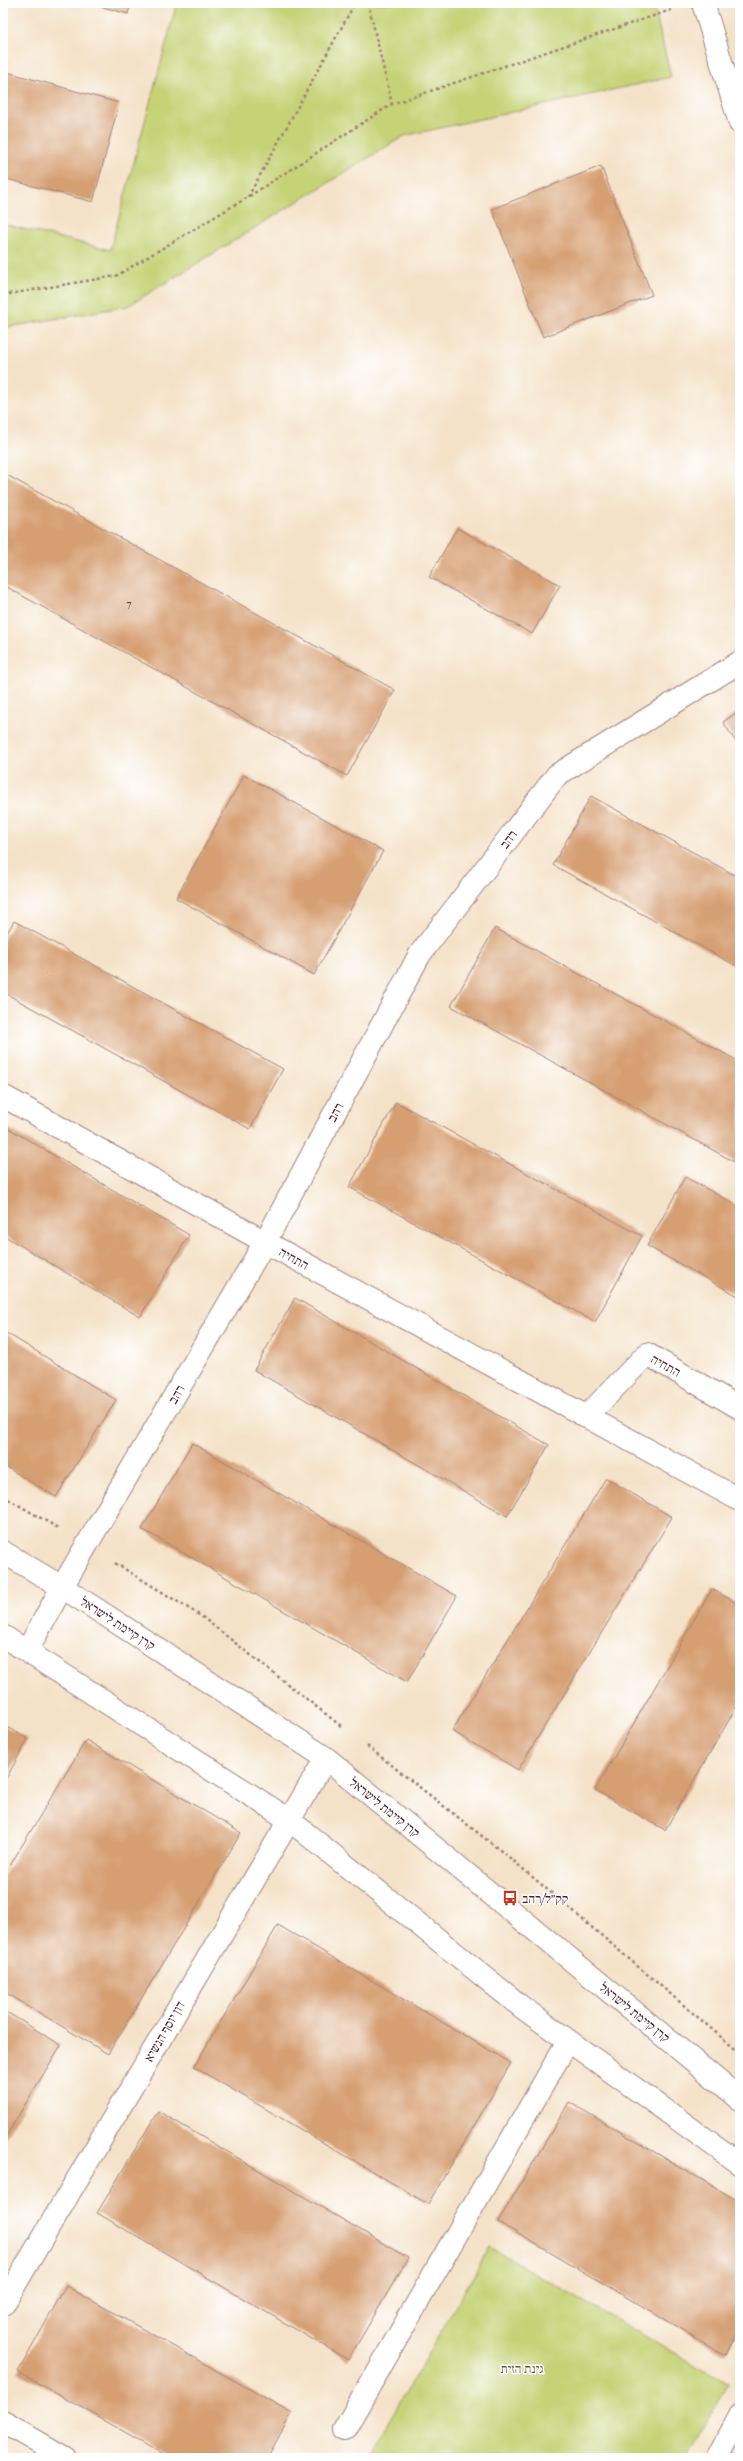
<svg xmlns="http://www.w3.org/2000/svg" width="743" height="2461" font-family="'IM FELL Double Pica','Frank Ruhl Libre',serif">
<style>
.green{fill:#c5d274;stroke:#887850}
.building{fill:#d69f72}
.lines{fill:none;stroke-linecap:round;stroke-linejoin:round}
.minor-casing{stroke:#9f807a;stroke-width:24}
.path{stroke:#9f807a;stroke-width:2.5;stroke-dasharray:3 3;stroke-linecap:butt}
.minor{stroke:#fff;stroke-width:22}
.labels{text-anchor:middle;stroke-width:3;stroke-linejoin:round;paint-order:stroke}
.number-label{font-size:11px;fill:#6d3f3d}
.street-label{font-size:13px;fill:#4a1f2b;stroke:#fff}
.poi-label{font-size:13px;fill:#4a1f2b;stroke:#fff;text-anchor:start}
.park-label{font-size:13px;fill:#6f5541;stroke:#fff}
</style>
<rect width="100%" height="100%" fill="#fff"/>
<filter id="ink" filterUnits="userSpaceOnUse"><feTurbulence type="fractalNoise" baseFrequency=".025" numOctaves="2"/><feDisplacementMap in="SourceGraphic" scale="8" xChannelSelector="R" yChannelSelector="G"/><feConvolveMatrix kernelMatrix="1 2 1 2 8 2 1 2 1" color-interpolation-filters="sRGB"/></filter>
<filter id="wash" filterUnits="userSpaceOnUse"><feTurbulence type="fractalNoise" baseFrequency=".012" numOctaves="4" result="noise"/><feDisplacementMap in="SourceGraphic" scale="16" xChannelSelector="R" yChannelSelector="G"/><feGaussianBlur stdDeviation="0.9" result="paint"/><feColorMatrix in="noise" values="0 0 0 0 0 0 0 0 0 0 0 0 0 0 0 0 0 1.4 0 .05"/><feComposite in="paint" operator="in"/></filter>
<g filter="url(#wash)">
<rect width="100%" height="100%" fill="#f4e2c8"/>
<!-- green -->
<path class="green" d="M177,3H653L671,77L404,136L128,306L3,328V224L110,250Z
M490,2247L728,2384L686,2458H378L370,2454Z"/>
<g id="blocks">
<!-- building -->
<path class="building" d="M89,3H131L128,14Z
M3,71L119,103L93,202L3,178Z
M601,166L652,295L543,337L492,209Z
M3,473L395,690L347,776L3,585Z
M457,528L560,585L532,634L429,577Z
M740,710V748L723,722Z
M244,775L383,851L314,975L176,898Z
M591,796L740,878V968L553,865Z
M14,921L283,1069L250,1129L3,992V940Z
M495,928L740,1062V1165L451,1006Z
M396,1102L642,1236L595,1322L349,1187Z
M3,1125L189,1235L140,1317L3,1235Z
M685,1177L740,1207V1297L647,1246Z
M295,1298L549,1445L507,1516L254,1370Z
M3,1331L116,1400L56,1497L3,1465Z
M192,1443L457,1596L407,1682L142,1529Z
M606,1478L672,1517L518,1770L452,1731Z
M712,1589L740,1605V1701L665,1830L595,1790Z
M3,1725L28,1739L3,1784Z
M86,1740L241,1833L108,2054L3,1991V1877Z
M278,1925L511,2063L428,2204L194,2067Z
M3,2010L61,2045L3,2141Z
M569,2102L740,2202V2329L725,2355L498,2222Z
M158,2111L408,2258L348,2360L97,2213Z
M66,2286L292,2413L267,2458H171L18,2372Z"/>
</g>
</g>
<g filter="url(#ink)">
<use href="#blocks" fill-opacity="0" stroke="#9f807a" stroke-width="1"/>
<g class="lines">
<defs>
<path id="minor" d="M703,3L740,123
M3,1096L265,1242L740,1500
M586,1417L647,1354L740,1408
M3,1552L62,1587L326,1758L740,2099
M3,1636L288,1819L523,2008L740,2164
M27,1651L62,1587L265,1242L420,954L557,775L740,662
M3,2305L326,1758
M3,2422L65,2458
M344,2430L568,2041
M717,2458L740,2415"/>
</defs>
<!-- minor casing -->
<use href="#minor" class="minor-casing"/>
<!-- path -->
<path class="path" d="M368,3L392,104L671,10
M248,197L355,3
M3,295L116,276L248,197L392,104
M3,1496L58,1528
M115,1563L201,1616L341,1726
M367,1746L510,1858L740,2053"/>
<!-- minor -->
<use href="#minor" class="minor"/>
</g>
</g>
<!-- icons -->
<defs>
<symbol id="bus-bare" viewBox="-9 -9 18 18"><path d="M-5-6H5V4H4V6H2V4H-2V6H-4V4H-5ZM-3.5-4V0h7V-4ZM-3.5 1.2v1.5H-2V1.2ZM2 1.2v1.5H3.5V1.2Z" fill="#c8321e" stroke="#fff" stroke-width="2.5" paint-order="stroke"/></symbol>
</defs>
<g fill-rule="evenodd">
<use href="#bus-bare" x="499" y="1887" width="22" height="22"/>
</g>
<g class="labels">
<!-- number labels -->
<g class="number-label">
<text x="129" y="607">7</text>
</g>
<!-- street labels -->
<g class="street-label">
<text transform="translate(508 839) rotate(-53)" y="5">רהב</text>
<text transform="translate(335 1112) rotate(-62)" y="5">רהב</text>
<text transform="translate(294 1258) rotate(29)" y="5">התחיה</text>
<text transform="translate(666 1365) rotate(29)" y="5">התחיה</text>
<text transform="translate(176 1394) rotate(-60)" y="5">רהב</text>
<text transform="translate(118 1623) rotate(33)" y="5">קרן קיימת לישראל</text>
<text transform="translate(385 1807) rotate(39)" y="5">קרן קיימת לישראל</text>
<text transform="translate(635 2012) rotate(39)" y="5">קרן קיימת לישראל</text>
<text transform="translate(164 2031) rotate(-60)" y="5">דון יוסף הנשיא</text>
</g>
<!-- poi labels -->
<g class="poi-label">
<text x="522" y="1903">קק״ל/רהב</text>
</g>
<!-- park labels -->
<g class="park-label">
<text x="522" y="2373">גינת הזית</text>
</g>
</g>
<!-- margin -->
<rect width="743" height="2461" fill="none" stroke="#fff" stroke-width="16"/>
</svg>
